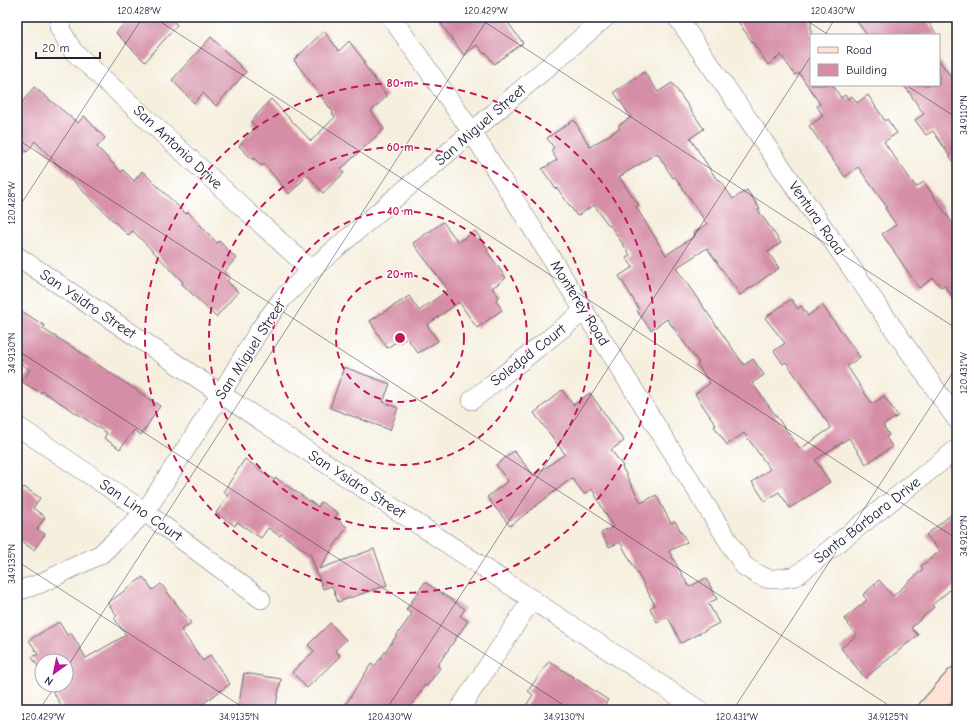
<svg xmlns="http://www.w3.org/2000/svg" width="974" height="727" font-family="'Comic Neue',sans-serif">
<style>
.building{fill:#d58ea5;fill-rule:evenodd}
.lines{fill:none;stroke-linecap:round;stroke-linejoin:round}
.street-casing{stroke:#6c6a74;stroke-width:20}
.secondary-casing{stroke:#6c6a74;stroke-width:24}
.street{stroke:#fff;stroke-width:19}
.secondary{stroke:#fee3d2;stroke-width:22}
.ticks{fill:none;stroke:#22223b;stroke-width:1;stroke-opacity:0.45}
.ring{fill:none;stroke:#c2185b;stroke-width:2;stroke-dasharray:7 5}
.labels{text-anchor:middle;stroke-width:3;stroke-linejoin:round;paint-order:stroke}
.street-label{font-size:15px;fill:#22223b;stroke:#fff}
.centre{fill:#c2185b;stroke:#fff;stroke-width:2}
.ring-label{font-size:12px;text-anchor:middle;font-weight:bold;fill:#c2185b;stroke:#fff;stroke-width:3;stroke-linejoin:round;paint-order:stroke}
.neatline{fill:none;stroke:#22223b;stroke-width:1.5}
.ticks-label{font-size:10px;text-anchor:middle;fill:#22223b}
</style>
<rect width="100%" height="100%" fill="#fff"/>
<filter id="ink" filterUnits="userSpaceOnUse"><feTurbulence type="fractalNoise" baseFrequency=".025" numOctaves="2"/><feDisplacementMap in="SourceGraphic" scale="8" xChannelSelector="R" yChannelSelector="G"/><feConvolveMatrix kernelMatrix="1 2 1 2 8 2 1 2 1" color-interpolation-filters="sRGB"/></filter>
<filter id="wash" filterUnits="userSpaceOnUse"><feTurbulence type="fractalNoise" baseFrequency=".012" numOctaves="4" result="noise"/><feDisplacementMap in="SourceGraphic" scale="16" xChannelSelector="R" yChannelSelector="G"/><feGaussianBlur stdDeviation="0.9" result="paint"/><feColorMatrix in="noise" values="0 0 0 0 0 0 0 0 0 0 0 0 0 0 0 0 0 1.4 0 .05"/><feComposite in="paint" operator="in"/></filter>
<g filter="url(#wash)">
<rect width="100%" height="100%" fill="#f6efde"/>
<g id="blocks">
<!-- building -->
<path class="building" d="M130,17H169L177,25L145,62L116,33Z
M436,17H504L523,43L494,64L486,53L484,54L477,45L464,55Z
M735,17H811V85H833L841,98L845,95L848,99L852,96L857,103L868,95L885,121L887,119L897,133L884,142L916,187L924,182L957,230V303L944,285L941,287L933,278L919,288L882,234L896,225L885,208L887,207L858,167L845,177L809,126L823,116L817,106L820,104L799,73L795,75L781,55L768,65Z
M854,17H925L937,35H867Z
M324,31L339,51L349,41L365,62L363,63L387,96L371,111L384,129L341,169L344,173L323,193L308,175L289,194L264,164L262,166L254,158L253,160L239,146L256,127L251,122L271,99L311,141L335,117L332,113L333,112L294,60Z
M211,37L246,72L216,106L203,93L194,103L172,80Z
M939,60L957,86V167L933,131L926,135L915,120L924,114L904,85H939Z
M644,72L658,92L672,83L704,129L690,138L717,180L719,179L733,199L747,190L760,209L758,210L781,243L768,252L779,268L740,295L707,248L676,268L744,365L753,359L764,375L752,383L800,449L831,428L786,362L783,364L774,351L785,343L765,318L791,299L798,309L801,306L808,316L822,305L860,357L847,366L872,404L884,396L898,416L883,425L889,435L886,437L892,447L866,464L849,438L815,460L830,482L790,508L779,492L765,501L752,482L770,469L744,433L727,445L714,426L716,425L695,394L710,383L697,364L699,363L667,319L651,330L637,311L639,309L619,276L633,267L626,258L630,255L610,225L609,226L594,205L577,216L557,188L556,189L542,169L557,160L551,150L554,148L547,138L574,120L590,147L620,128L618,126L631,117L614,92ZM657,153L673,178L675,177L707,224L694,233L695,236L666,255L636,207L639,205L619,177Z
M34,87L78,123L84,116L105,138L97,147L121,172L123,170L134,181L142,171L186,214L188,212L217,243L219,241L236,258L224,272L230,277L227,281L238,292L216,317L182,284L183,282L133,231L128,235L83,191L35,141L27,152L17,143V109Z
M443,222L458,242L475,231L488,249L487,251L506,278L492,288L499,297L496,300L502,310L477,328L459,302L427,325L438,341L418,353L407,338L398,344L396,342L387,348L370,321L409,296L419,311L448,290L413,243Z
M17,308L45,326L43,329L82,353V354L160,406L141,435L134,430L120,449L104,438L107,433L42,391L41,393L22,382L30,370L17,361Z
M344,367L390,384L383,402L398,408L390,430L330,408Z
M562,390L573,405L590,393L624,441L611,450L623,466L622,467L641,503L656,495L671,523L675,521L687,542L669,551L689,587L706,578L717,599L708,603L719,623L681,643L668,617L657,622L650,608L655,605L620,542L609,547L601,533L613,527L592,489L584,494L572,478L510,526L487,497L508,481L496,465L514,451L534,476L565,454L534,413Z
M245,459L274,480L276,478L318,507L321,502L338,513L335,518L347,527L319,569L374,549L387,585L338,602L332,586L323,589L310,554L281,534L280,536L268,528L261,538L237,522L235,526L216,513L228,496L223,492Z
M24,487L40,498L33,508L45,517L37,529L45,534L34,550L17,539V496Z
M957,510V584L932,605L934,607L911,628L918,635L865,678L841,648L857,635L844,619L867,600L863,595L879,580L893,596L923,569L921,566L940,551L926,535Z
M143,577L153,590L161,584L191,623L181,630L203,661L210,655L230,684L194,710H64L49,685H66V661H42V673L32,657L38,654L29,640L59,622L67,635L71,633L86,658L126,635L114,618L117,616L108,603Z
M425,582L465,609L460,616L468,621L437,666L440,668L427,686L425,685L409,710H342L371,664L375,666L412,614L406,610Z
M330,623L346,640L335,650L340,656L307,688L292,672L314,651L308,645Z
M549,661L608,700L601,710H523L533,695L528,691Z
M244,673L281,679L275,710H238Z"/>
</g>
</g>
<g filter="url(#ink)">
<use href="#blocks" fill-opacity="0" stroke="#6c6a74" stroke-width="1"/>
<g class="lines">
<defs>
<path id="street" d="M63,17L59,27L73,51L311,270
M391,17L472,132L744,566C768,581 767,581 796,576L957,449
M677,17L957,420
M17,256L221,394L699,710
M472,400L584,311
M17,426L145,512L261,599
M17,591L39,584L101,554L145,512L221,394L260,329L282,299L311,270L606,17
M459,710L532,599"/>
<path id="secondary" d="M929,710L957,678"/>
</defs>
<!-- street casing -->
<use href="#street" class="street-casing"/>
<!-- secondary casing -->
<use href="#secondary" class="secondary-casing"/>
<!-- street -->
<use href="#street" class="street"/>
<!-- secondary -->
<use href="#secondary" class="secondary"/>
</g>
</g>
<!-- ticks -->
<path class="ticks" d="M153,17L957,539M477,17L957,329M801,17L829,35M825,35L836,17M906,85L957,118M17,139L896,710M17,210L143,17M17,350L571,710M17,561L247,710M66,669L489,17M39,710L56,685M386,710L811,56M733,710L957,366"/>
<!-- distance rings -->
<g class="ring">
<circle cx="400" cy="338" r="64"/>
<circle cx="400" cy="338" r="127"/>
<circle cx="400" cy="338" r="191"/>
<circle cx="400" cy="338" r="255"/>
</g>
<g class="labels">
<!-- street labels -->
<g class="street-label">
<text transform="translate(480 125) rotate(-41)" y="5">San Miguel Street</text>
<text transform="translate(178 147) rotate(43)" y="5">San Antonio Drive</text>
<text transform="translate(817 218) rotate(55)" y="5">Ventura Road</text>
<text transform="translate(580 303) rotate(58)" y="5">Monterey Road</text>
<text transform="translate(88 304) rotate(34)" y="5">San Ysidro Street</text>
<text transform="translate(250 350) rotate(-57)" y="5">San Miguel Street</text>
<text transform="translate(528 355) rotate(-38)" y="5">Soledad Court</text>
<text transform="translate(357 484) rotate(33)" y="5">San Ysidro Street</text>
<text transform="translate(141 510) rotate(35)" y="5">San Lino Court</text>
<text transform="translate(867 520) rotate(-38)" y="5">Santa Barbara Drive</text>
</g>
</g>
<circle cx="400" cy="338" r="6" class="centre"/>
<g class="ring-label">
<text x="400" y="87">80 m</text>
<text x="400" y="151">60 m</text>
<text x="400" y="215">40 m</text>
<text x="400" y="278">20 m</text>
</g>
<!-- margin -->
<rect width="974" height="727" fill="none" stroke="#fff" stroke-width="44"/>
<!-- legend -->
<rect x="810" y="34" width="130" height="52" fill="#ffffff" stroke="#a7a7b1"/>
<rect x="818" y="47" width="20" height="6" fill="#fee3d2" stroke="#a7a7b1"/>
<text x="846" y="54" font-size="12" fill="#22223b">Road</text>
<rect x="818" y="64" width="20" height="12" fill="#d58ea5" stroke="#a7a7b1"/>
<text x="846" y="74" font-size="12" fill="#22223b">Building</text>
<!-- north arrow -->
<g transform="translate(54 673) rotate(213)"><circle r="19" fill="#ffffff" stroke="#a7a7b1"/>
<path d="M0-3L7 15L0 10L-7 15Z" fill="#b5179e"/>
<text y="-6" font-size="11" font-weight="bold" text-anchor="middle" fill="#22223b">N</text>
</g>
<!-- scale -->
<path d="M36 52v6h64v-6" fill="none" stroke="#22223b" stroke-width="2"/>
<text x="42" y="52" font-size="12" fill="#22223b" stroke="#ffffff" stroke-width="3" paint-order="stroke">20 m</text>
<rect x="22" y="22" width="930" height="683" class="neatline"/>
<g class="ticks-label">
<text x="139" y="14">120.428°W</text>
<text x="486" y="14">120.429°W</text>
<text x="833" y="14">120.430°W</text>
<text transform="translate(963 115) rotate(-90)" y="4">34.9110°N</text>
<text transform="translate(11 203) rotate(-90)" y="4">120.428°W</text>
<text transform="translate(11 353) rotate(-90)" y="4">34.9130°N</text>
<text transform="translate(963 373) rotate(-90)" y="4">120.431°W</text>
<text transform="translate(963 536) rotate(-90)" y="4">34.9120°N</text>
<text transform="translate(11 564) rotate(-90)" y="4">34.9135°N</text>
<text x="43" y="720">120.429°W</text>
<text x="239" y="720">34.9135°N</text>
<text x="390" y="720">120.430°W</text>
<text x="564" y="720">34.9130°N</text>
<text x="737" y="720">120.431°W</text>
<text x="888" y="720">34.9125°N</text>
</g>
</svg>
